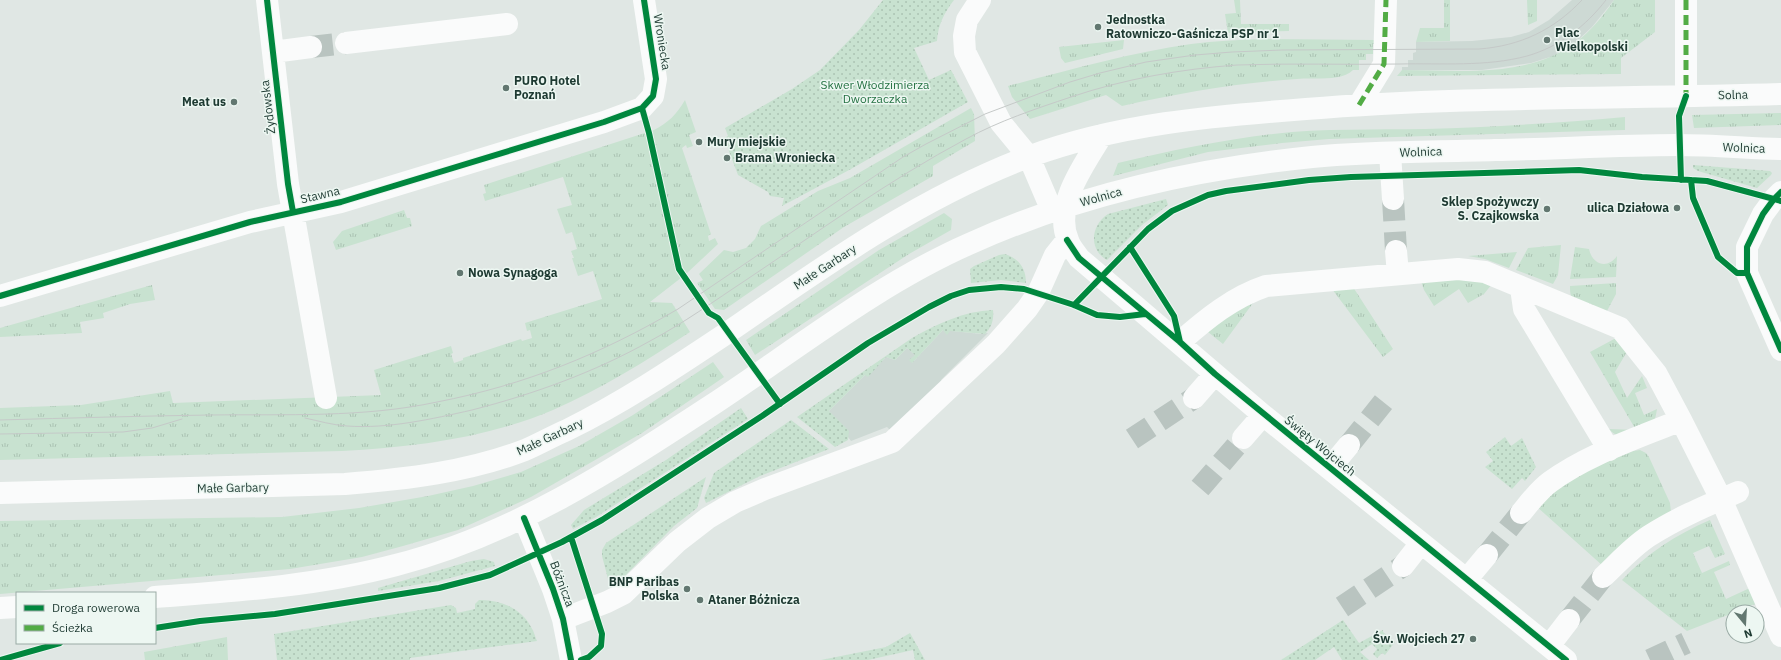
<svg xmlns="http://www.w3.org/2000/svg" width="1781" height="660" font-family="'IBM Plex Sans',sans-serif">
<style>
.built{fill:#cdd9d4}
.grass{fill:url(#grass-tufts)}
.garden{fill:url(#garden-dots)}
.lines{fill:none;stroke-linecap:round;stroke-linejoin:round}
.minor-tunnel{stroke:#b9c4c0;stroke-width:22;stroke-dasharray:22 11;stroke-linecap:butt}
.minor{stroke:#fafbfb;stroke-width:22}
.tram{stroke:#c5c9c8;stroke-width:1}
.quiet{stroke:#52ac45;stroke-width:5;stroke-dasharray:10 5;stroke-linecap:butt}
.cycleway-casing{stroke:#edf7f2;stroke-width:8}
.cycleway{stroke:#00873e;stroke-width:6}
.poi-dot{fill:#627770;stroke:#edf7f2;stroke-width:1.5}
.labels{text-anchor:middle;stroke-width:3;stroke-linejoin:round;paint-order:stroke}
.poi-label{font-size:12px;font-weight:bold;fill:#1e3a32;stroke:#edf7f2;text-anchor:start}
.street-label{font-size:12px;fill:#1e3a32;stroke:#edf7f2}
.park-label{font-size:12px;fill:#267344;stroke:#edf7f2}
</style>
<defs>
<pattern id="grass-tufts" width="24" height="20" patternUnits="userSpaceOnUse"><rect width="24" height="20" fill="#c8e2d0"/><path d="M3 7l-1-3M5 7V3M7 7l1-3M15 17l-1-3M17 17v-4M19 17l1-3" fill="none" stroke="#abc3b3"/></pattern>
<pattern id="garden-dots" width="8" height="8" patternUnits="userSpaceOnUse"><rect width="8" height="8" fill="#c8e2d0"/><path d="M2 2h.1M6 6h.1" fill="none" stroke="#abc3b3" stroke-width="1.8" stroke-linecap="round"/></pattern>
</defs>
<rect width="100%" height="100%" fill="#e0e7e4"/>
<!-- built -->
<path class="built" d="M1572,0H1614L1592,27L1576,42L1553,56L1531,63L1482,70H1402V67H1408V60H1413V53L1416,52V42L1472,41L1511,37L1529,32L1549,20Z
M943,330L981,334L988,333L941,380L952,392L902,442L887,427L851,441L829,411L866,374L868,376L886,357L895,360L907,348L915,355L912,363Z"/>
<!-- grass -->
<path class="grass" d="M1234,0H1240L1241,24H1289V31L1228,33L1225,14L1236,13Z
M1444,0H1450V41L1416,42L1420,28H1444Z
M1527,0H1537V21L1528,25Z
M1614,0H1655V32L1621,58V74L1397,76L1402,70C1459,70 1527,79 1576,42C1591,31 1604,15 1614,0Z
M1261,39L1376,40V44H1373V54H1366V60H1359V70H1353C1341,82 1314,77 1297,79C1238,83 1180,93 1122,106L1106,95L1030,119L1012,97L1008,86C1069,70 1129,53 1191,44C1215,41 1238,40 1261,39Z
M1124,40L1123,49L1065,63L1061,58L1059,47Z
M685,100L696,132L689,135L693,146L687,148L686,145L682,148L711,234L708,236L709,241L715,238L718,244L686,274L650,302L672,303L690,332C646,361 601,389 553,410C487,438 414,447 342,451L0,460V408L81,405L170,391L173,403L381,395L374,370L451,346L453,353L451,354L454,363L463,360V358L521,339L522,341L532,338L530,330L527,331L525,323L602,299L593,271L578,276L572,258H574L571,251L577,249L572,232L566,234L557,209L572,205L563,177L485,201L483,194L486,193L484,185L654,130C668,123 677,114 685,100Z
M971,108L974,114L975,141L933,166V176L844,227L724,310L715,309L697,283L703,280L699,274L724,250L733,252L746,248L755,239L761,226L818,191L850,178Z
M1781,113V125L1694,128L1692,115Z
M1625,117V130L1329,139L1282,143L1208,152L1113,176L1118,163C1170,151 1221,140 1273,134C1323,128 1374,130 1425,129C1492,127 1558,123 1625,117Z
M404,210L407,218H410L412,226L336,250L333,242L342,231Z
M944,213L952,219L951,230L909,254L755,355L746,340L879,250Z
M1561,245L1558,275L1553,284L1516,270L1528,248Z
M1575,247L1589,249C1592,264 1607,270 1617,256L1616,277L1570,279Z
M1517,252L1509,268L1485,259L1468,256Z
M1458,278L1492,284L1484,294L1468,303L1459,289L1434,306L1424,290L1421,281Z
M1616,283V294L1607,311C1600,308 1576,302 1571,296C1570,293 1570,289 1570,286Z
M152,285L155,300L130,304L103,313L104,318L80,322L82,333L0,337V328Z
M1353,287L1393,349L1383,357L1332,289Z
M1253,303L1223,344L1208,332L1213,323Z
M1616,338L1628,350L1615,372L1627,398L1642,376L1647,388L1635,393L1644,415L1657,409C1656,415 1655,423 1650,427C1638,435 1619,442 1609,429L1636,430L1590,352Z
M713,362L724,377L642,433L531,497L458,530L403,546L362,557L290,569L0,594V521L282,517L359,508L428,496L473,486L521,472L579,446L633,415Z
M1640,450L1646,453L1649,457L1670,503L1671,512L1603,566L1536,506L1571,477L1633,451Z
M1710,520L1725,554L1715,558L1709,546L1693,553L1702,573L1729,561L1730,565L1714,572L1726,599L1752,587L1759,603L1732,611L1733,613L1687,631L1622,580C1646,554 1677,534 1710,520Z
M227,637L228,660H145L144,652Z"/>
<!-- garden -->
<path class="garden" d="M883,0H954C944,13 938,25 937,41L914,48L929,80L951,70L968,102L851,169L782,206L784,198L770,196L768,192L738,175L724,138L728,136L725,128L792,89L820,70L859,30Z
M1693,165L1770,171L1772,173L1771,175L1757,188L1698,171L1693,168Z
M1166,199L1168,205L1142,225L1107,260C1088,249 1091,225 1108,214Z
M1005,254C1019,259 1026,268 1026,283L1001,280L971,283L970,269L974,266L999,255Z
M993,310C994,319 992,327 985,334L950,331L947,335L943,330L912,363L909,360L915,355L907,348L895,360L886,357L868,377L865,375L829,411L849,431L848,440L835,447L797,417L912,338C937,324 964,311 993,310Z
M741,408L748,419L596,517L573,529L571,525L584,510L666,460Z
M791,420L829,449L760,476L706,503L704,498L714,473Z
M1505,437L1511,446L1522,438L1536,467L1525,481L1522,478L1512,489L1485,467L1493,461L1486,452Z
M706,477L697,508L674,526L611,590L602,556V550L606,543Z
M484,559L494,562L495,566L439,581L378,591V588L471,561Z
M479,600C498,599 522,608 531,627C534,631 535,637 537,641L410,658V660H277L274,634L451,605L456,608L457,613L475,609V604Z
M1343,620L1359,643L1383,630V632L1395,642L1385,655L1382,653L1377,658L1373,654L1377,649L1372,644L1360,652L1369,660H1342L1334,647L1315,660H1281Z
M910,633L925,660H915L913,650L868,660H821L886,647Z"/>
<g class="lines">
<!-- minor-tunnel -->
<path class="minor-tunnel" d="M311,47L346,43
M1393,199L1396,251
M1132,439L1194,398
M1349,445L1386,399
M1200,488L1243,438
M1487,555L1521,513
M1342,607L1403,566
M1569,620L1603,577
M1650,660L1686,643"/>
<!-- minor -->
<path class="minor" d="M267,0L288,184L326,398
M980,0L967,20L964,36L965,52L1001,123L1029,157L1052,211
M1686,0V96
M346,43L507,24
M273,52L311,47
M1359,105L1384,64L1386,0
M1102,135C1085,163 1053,206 1068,240C1070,247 1076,253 1079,258L1263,415L1566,660
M1390,153L1393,199
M1781,192L1774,199L1763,214L1747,247V273L1781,350
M1396,251L1398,274
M1521,288L1524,309L1609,450
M0,296L250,222L341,202L604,122L642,108L653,96L656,79L644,0
M1180,342C1206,319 1233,297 1266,286L1458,269L1485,272L1620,328L1656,373L1681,420L1721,499L1781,636
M1194,398L1215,374
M1243,438L1263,415
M1330,468L1349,445
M0,493L345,484C406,479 468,472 525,450C539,444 553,436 567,430C622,403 673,369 724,335C821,268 917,199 1028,157C1117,124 1212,116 1306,109C1464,96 1623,99 1781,94
M1521,513C1530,502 1539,490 1550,482C1588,454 1638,438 1681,420
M524,518L553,589L563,619L571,660
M1403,566L1421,543
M1603,577C1618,563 1632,547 1649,536C1677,518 1708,505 1738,492
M1467,579L1487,555
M155,597C236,591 317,586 396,565C513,535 611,471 712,405C794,351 878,284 969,244C1077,195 1195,169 1312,157C1373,151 1434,152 1495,150C1555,149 1616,145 1677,145C1712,145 1746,148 1781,149
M0,608L17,607
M563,619L607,602L623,594L677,542L708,518L735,502L765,489L892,442L996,344L1027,309L1038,293L1055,255L1067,240
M1549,646L1569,620"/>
<!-- tram -->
<path class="tram" d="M305,418C319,421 332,425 347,426C388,429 432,419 472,410C534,394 595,372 650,341C684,323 714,301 746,280C818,232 889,180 966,139C999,121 1035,109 1071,97C1124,79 1181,69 1237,65C1291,63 1346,65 1400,64C1441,63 1486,67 1527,56C1559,47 1586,26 1606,0
M0,420C70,418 140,416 210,415C286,414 363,418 437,402C525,385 601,354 678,309L903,157L926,144L985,114L1070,82L1100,73L1146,62L1195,55L1232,52L1282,50L1479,49C1520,46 1554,30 1582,0
M0,434L123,432L152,428L182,419"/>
<!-- quiet -->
<path class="quiet" d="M1686,0V96
M1359,105L1384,64L1386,0"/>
<defs>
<path id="cycleway" d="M267,0L288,184L293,212
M642,108L649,133L679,269L709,313L718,318L780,404
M1681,180L1679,116L1686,96
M1691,180L1693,198L1718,257L1737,273H1747
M1781,192L1774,199L1763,214L1747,247V273L1781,350
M1067,240L1079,258L1180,342L1215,374L1566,660
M1130,247L1174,316L1180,342
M0,296L250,222L341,202L604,122L642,108L653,96L656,79L644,0
M1074,305L1148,229L1172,211L1208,195L1226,191L1309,180L1351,177L1579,170L1642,177L1707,181L1781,201
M524,518L553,589L563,619L571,660
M571,537L602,634L601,646L589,657L581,660
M155,628L200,621L275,614L439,588L490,575L562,542L602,520L762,416L868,343L929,307L951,296L969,290L1001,287L1024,289L1074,305L1097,315L1120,317L1145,314
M0,660L60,643"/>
</defs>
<!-- cycleway casing -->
<use href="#cycleway" class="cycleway-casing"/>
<!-- cycleway -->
<use href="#cycleway" class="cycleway"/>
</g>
<!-- markers -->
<g class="poi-dot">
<circle cx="1098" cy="27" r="4"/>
<circle cx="1547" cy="40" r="4"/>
<circle cx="506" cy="88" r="4"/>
<circle cx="234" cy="102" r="4"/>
<circle cx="699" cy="142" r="4"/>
<circle cx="727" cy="158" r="4"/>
<circle cx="1677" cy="208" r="4"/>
<circle cx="1547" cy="209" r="4"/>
<circle cx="460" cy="273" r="4"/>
<circle cx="687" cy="589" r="4"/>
<circle cx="700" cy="600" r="4"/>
<circle cx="1473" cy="639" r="4"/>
</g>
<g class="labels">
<!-- poi labels -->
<g class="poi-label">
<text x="1106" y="24">Jednostka<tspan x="1106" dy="14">Ratowniczo-Gaśnicza PSP nr 1</tspan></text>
<text x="1555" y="37">Plac<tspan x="1555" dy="14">Wielkopolski</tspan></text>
<text x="514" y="85">PURO Hotel<tspan x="514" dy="14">Poznań</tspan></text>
<text x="226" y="106" text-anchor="end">Meat us</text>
<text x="707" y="146">Mury miejskie</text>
<text x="735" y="162">Brama Wroniecka</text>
<text x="1539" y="206" text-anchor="end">Sklep Spożywczy<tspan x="1539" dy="14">S. Czajkowska</tspan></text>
<text x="1669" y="212" text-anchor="end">ulica Działowa</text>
<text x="468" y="277">Nowa Synagoga</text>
<text x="679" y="586" text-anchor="end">BNP Paribas<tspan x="679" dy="14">Polska</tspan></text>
<text x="708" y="604">Ataner Bóżnicza</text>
<text x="1465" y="643" text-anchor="end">Św. Wojciech 27</text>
</g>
<!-- street labels -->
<g class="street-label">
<text transform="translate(662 42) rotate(81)" y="4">Wroniecka</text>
<text transform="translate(1733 95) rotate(-1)" y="4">Solna</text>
<text transform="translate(268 107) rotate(-97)" y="4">Żydowska</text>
<text transform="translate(1744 148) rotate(2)" y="4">Wolnica</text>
<text transform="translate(1421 152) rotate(-2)" y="4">Wolnica</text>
<text transform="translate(320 195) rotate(-13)" y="4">Stawna</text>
<text transform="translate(1101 197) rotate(-16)" y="4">Wolnica</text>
<text transform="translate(825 267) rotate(-33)" y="4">Małe Garbary</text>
<text transform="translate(550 437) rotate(-25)" y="4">Małe Garbary</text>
<text transform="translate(1320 446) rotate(39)" y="4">Święty Wojciech</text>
<text transform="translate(233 488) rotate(-1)" y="4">Małe Garbary</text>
<text transform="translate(562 584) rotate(69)" y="4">Bóżnicza</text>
</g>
<!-- park labels -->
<g class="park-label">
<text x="875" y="89">Skwer Włodzimierza<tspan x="875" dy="14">Dworzaczka</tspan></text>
</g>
</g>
<!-- legend -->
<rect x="16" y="592" width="140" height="52" fill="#edf7f2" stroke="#9aaba5"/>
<rect x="24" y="605" width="20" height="6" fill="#00873e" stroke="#9aaba5"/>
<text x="52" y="612" font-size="12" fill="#1e3a32">Droga rowerowa</text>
<rect x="24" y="625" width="20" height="6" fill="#52ac45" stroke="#9aaba5"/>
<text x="52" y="632" font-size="12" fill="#1e3a32">Ścieżka</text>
<!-- north arrow -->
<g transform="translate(1745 624) rotate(162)"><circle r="19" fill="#edf7f2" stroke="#9aaba5"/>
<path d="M0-3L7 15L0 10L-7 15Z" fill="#627770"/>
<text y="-6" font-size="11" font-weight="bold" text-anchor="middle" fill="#1e3a32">N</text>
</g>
</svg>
